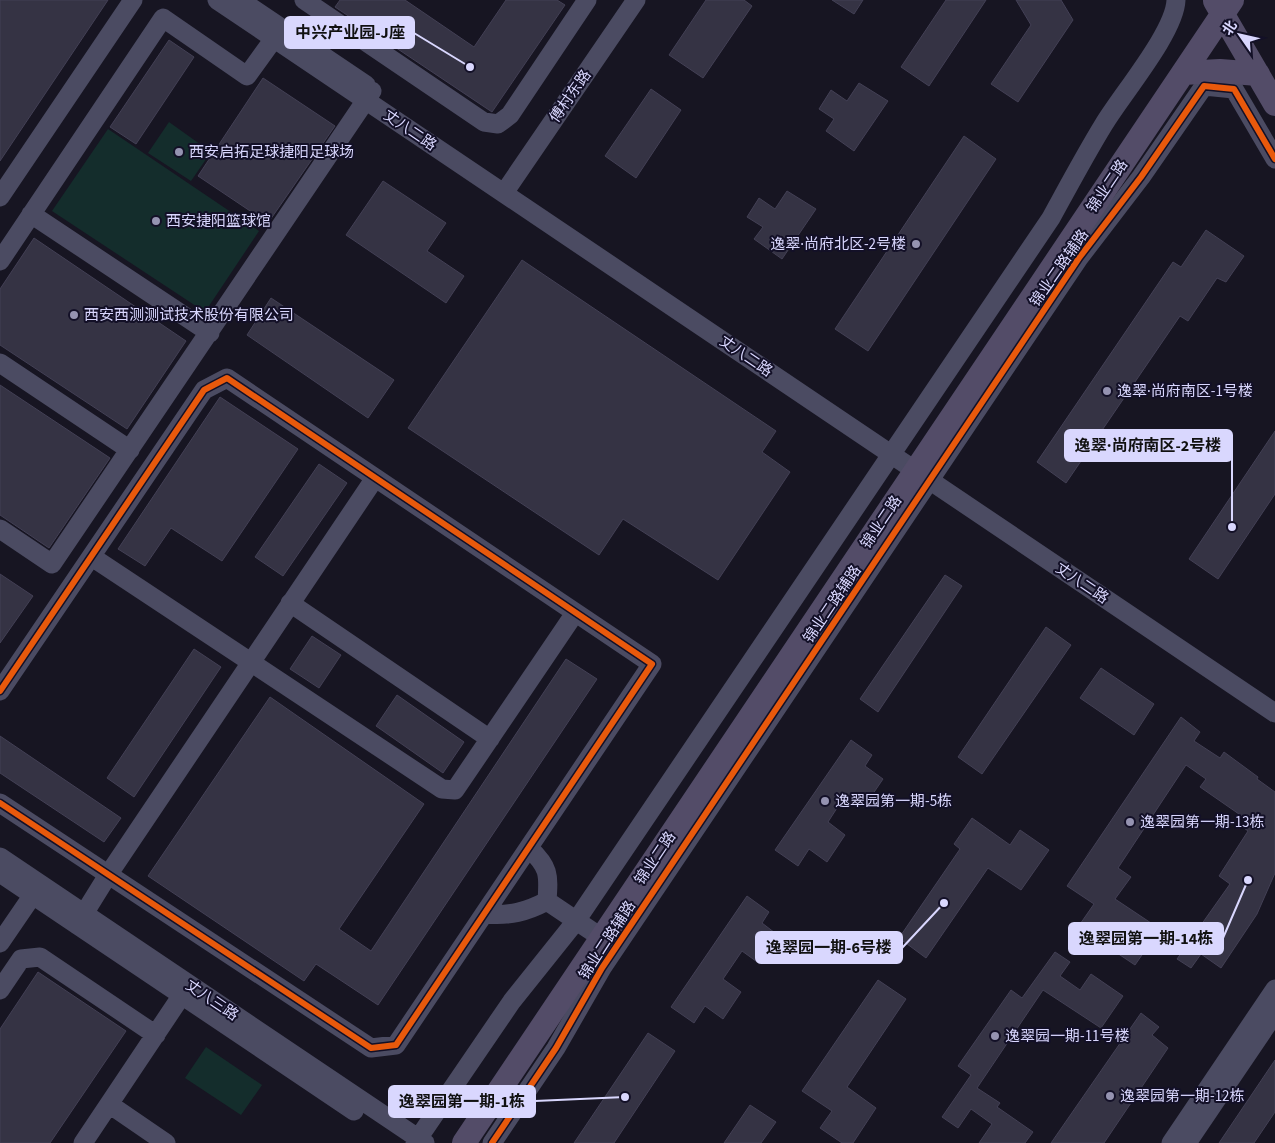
<svg xmlns="http://www.w3.org/2000/svg" width="1275" height="1143" font-family="'Source Sans 3','Noto Sans SC',sans-serif">
<style>
.green{fill:#142d2c}
.building{fill:#353344;stroke:#434055}
.lines{fill:none;stroke-linecap:round;stroke-linejoin:round}
.minor{stroke:#4b4b62;stroke-width:19}
.major{stroke:#534c68;stroke-width:24}
.cycleway-casing{stroke:#131027;stroke-width:9}
.cycleway{stroke:#e8590c;stroke-width:6}
.poi-dot{fill:#9593b1;stroke:#131027;stroke-width:2}
.labels{text-anchor:middle;stroke-width:4;stroke-linejoin:round;paint-order:stroke}
.street-label{font-size:15px;fill:#d9d7fe;stroke:#131027}
.poi-label{font-size:15px;fill:#d9d7fe;stroke:#131027;text-anchor:start}
.leader{fill:none;stroke:#d9d7fe;stroke-width:2}
.callout-dot{fill:#d9d7fe;stroke:#131027;stroke-width:2}
.callout{fill:#d9d7fe;stroke:#d9d7fe;stroke-width:2}
.callout-label{font-size:16px;text-anchor:middle;font-weight:bold;fill:#111}
</style>
<rect width="100%" height="100%" fill="#171522"/>
<!-- green -->
<path class="green" d="M169,122L211,152L191,181L148,153Z
M108,129L259,231L205,312L52,211Z
M206,1047L262,1085L241,1115L185,1078Z"/>
<!-- building -->
<path class="building" d="M0,0H108L0,161Z
M340,0H405L474,47L506,0H557L565,5L492,112L335,7Z
M706,0H744L752,6L703,78L669,55Z
M832,0H863L854,14Z
M946,0H986L929,86L901,67Z
M1016,0H1061L1073,20L1018,102L991,84L1031,25Z
M169,40L194,57L136,144L110,127Z
M263,78L335,126L268,223L198,176Z
M859,83L888,101L854,151L826,131L834,119L819,109L831,90L847,101Z
M651,89L681,110L636,178L605,156Z
M964,136L996,159L868,351L835,329Z
M383,181L446,223L427,251L464,276L446,303L346,235Z
M787,191L816,209L782,259L754,239L763,227L747,217L759,198L775,209Z
M1206,230L1244,256L1226,282L1217,278L1188,321L1180,316L1066,483L1037,462L1173,262L1181,267Z
M34,238L186,341L127,429L0,345V289Z
M522,260L776,431L762,452L790,472L718,580L623,519L599,555L408,428Z
M271,298L394,380L368,418L247,335Z
M0,385L110,458L49,548L0,515Z
M220,397L298,449L222,561L171,528L145,566L118,549Z
M1275,431V494L1218,579L1189,559Z
M319,464L347,483L283,576L255,557Z
M0,574L33,596L0,643Z
M945,575L962,586L878,712L860,699Z
M1046,627L1071,645L982,774L958,757Z
M312,636L341,655L319,688L290,669Z
M194,649L221,667L134,797L107,778Z
M566,659L597,679L378,1005L316,964L304,981L148,876L270,697L424,804L339,929L371,951Z
M1101,668L1154,704L1134,735L1080,698Z
M397,695L464,742L443,773L376,726Z
M1181,717L1200,732L1194,741L1220,758L1224,752L1258,777L1257,779L1275,792V873L1257,914L1221,968L1201,954L1191,968L1177,959L1230,884L1219,876L1248,831L1244,828L1249,821L1200,787L1206,779L1186,765L1118,868L1131,877L1115,899L1160,929L1135,965L1078,927L1094,904L1067,886Z
M0,736L121,818L104,842L0,773Z
M851,740L872,755L865,766L883,779L864,807L846,794L828,822L845,835L827,862L809,849L798,866L775,850Z
M972,818L1010,845L1020,830L1049,850L1021,890L988,868L926,958L899,938L960,849L954,844Z
M747,896L769,912L762,923L779,936L760,964L742,951L723,979L741,992L723,1019L705,1006L694,1023L671,1007Z
M1055,952L1070,962L1060,976L1080,990L1091,974L1123,996L1101,1028L1043,990L977,1088L1000,1103L997,1107L1033,1132L1025,1143H979L992,1124L971,1109L958,1128L942,1117L971,1075L958,1066L1011,990L1022,998Z
M38,972L126,1031L50,1143H0V1029Z
M878,980L906,999L847,1087L876,1108L853,1143H842L820,1128L832,1111L802,1091Z
M1141,1013L1159,1027L1152,1035L1168,1048L1104,1143H1051Z
M648,1033L675,1051L614,1143H574Z
M1275,1060V1112L1254,1143H1219Z
M750,1105L776,1122L761,1143H724Z"/>
<g class="lines">
<!-- minor -->
<path class="minor" d="M217,0L1275,713
M240,0L366,85
M304,0L484,122L498,124L510,115L587,0
M504,193L636,0
M0,197L133,0
M31,214L210,333
M0,261L163,18L247,76L281,29
M0,363L130,450
M0,529L52,564L372,91
M92,557L442,789L455,790L575,613
M290,603L490,739
M0,691L204,390L227,378L652,664L396,1045L371,1048L0,803
M529,848C549,867 549,874 547,901
M0,857L425,1143
M0,873L354,1111
M547,901L602,938
M486,914C510,916 526,912 547,901
M77,925L108,875L375,478
M0,943L39,886
M0,990L21,959L40,957L156,1035
M109,1104L166,1143
M83,1143L188,986
M415,1143L512,1001L576,921L1051,218C1068,187 1085,155 1104,124C1122,94 1175,32 1176,0
M492,1143L556,1048L602,968L1079,258L1141,177L1204,86L1234,89L1275,159
M1171,1143L1275,989
M1187,1143L1275,1013"/>
<!-- major -->
<path class="major" d="M1215,1L1275,104
M1183,73L1220,71L1258,74
M464,1143L1232,0"/>
<defs>
<path id="cycleway" d="M0,691L204,390L227,378L652,664L396,1045L371,1048L0,803
M492,1143L556,1048L602,968L1079,258L1141,177L1204,86L1234,89L1275,159"/>
</defs>
<!-- cycleway casing -->
<use href="#cycleway" class="cycleway-casing"/>
<!-- cycleway -->
<use href="#cycleway" class="cycleway"/>
</g>
<!-- markers -->
<g class="poi-dot">
<circle cx="179" cy="152" r="5"/>
<circle cx="156" cy="221" r="5"/>
<circle cx="916" cy="244" r="5"/>
<circle cx="74" cy="315" r="5"/>
<circle cx="1107" cy="391" r="5"/>
<circle cx="825" cy="801" r="5"/>
<circle cx="1130" cy="822" r="5"/>
<circle cx="995" cy="1036" r="5"/>
<circle cx="1110" cy="1096" r="5"/>
</g>
<g class="labels">
<!-- street labels -->
<g class="street-label">
<text transform="translate(570 96) rotate(-55)" y="5">傅村东路</text>
<text transform="translate(410 130) rotate(34)" y="5">丈八二路</text>
<text transform="translate(1107 186) rotate(-56)" y="5">锦业二路</text>
<text transform="translate(1059 268) rotate(-55)" y="5">锦业二路辅路</text>
<text transform="translate(746 356) rotate(34)" y="5">丈八二路</text>
<text transform="translate(881 522) rotate(-56)" y="5">锦业二路</text>
<text transform="translate(1082 583) rotate(34)" y="5">丈八二路</text>
<text transform="translate(832 604) rotate(-56)" y="5">锦业二路辅路</text>
<text transform="translate(655 858) rotate(-56)" y="5">锦业二路</text>
<text transform="translate(607 940) rotate(-57)" y="5">锦业二路辅路</text>
<text transform="translate(212 1000) rotate(34)" y="5">丈八三路</text>
</g>
<!-- poi labels -->
<g class="poi-label">
<text x="189" y="157">西安启拓足球捷阳足球场</text>
<text x="166" y="226">西安捷阳篮球馆</text>
<text x="906" y="249" text-anchor="end">逸翠·尚府北区-2号楼</text>
<text x="84" y="320">西安西测测试技术股份有限公司</text>
<text x="1117" y="396">逸翠·尚府南区-1号楼</text>
<text x="835" y="806">逸翠园第一期-5栋</text>
<text x="1140" y="827">逸翠园第一期-13栋</text>
<text x="1005" y="1041">逸翠园一期-11号楼</text>
<text x="1120" y="1101">逸翠园第一期-12栋</text>
</g>
</g>
<!-- callouts -->
<path class="leader" d="M470 67L414 33M1232 527L1232 445M1248 880L1223 938M944 903L902 948M625 1097L535 1101"/>
<g class="callout-dot">
<circle cx="470" cy="67" r="5"/>
<circle cx="1232" cy="527" r="5"/>
<circle cx="1248" cy="880" r="5"/>
<circle cx="944" cy="903" r="5"/>
<circle cx="625" cy="1097" r="5"/>
</g>
<g class="callout">
<rect x="285" y="17" width="129" height="31" rx="5"/>
<rect x="1065" y="430" width="167" height="31" rx="5"/>
<rect x="1069" y="923" width="154" height="31" rx="5"/>
<rect x="756" y="932" width="146" height="31" rx="5"/>
<rect x="389" y="1086" width="146" height="31" rx="5"/>
</g>
<g class="callout-label">
<text x="350" y="38">中兴产业园-J座</text>
<text x="1148" y="451">逸翠·尚府南区-2号楼</text>
<text x="1146" y="944">逸翠园第一期-14栋</text>
<text x="829" y="953">逸翠园一期-6号楼</text>
<text x="462" y="1107">逸翠园第一期-1栋</text>
</g>
<!-- north arrow -->
<g transform="translate(1240 35) rotate(304)" stroke="#131027" stroke-width="4" paint-order="stroke">
<path d="M0-4L9 19L0 12L-9 19Z" fill="#d9d7fe"/>
<text y="-8" font-size="14" font-weight="bold" text-anchor="middle" fill="#d9d7fe">北</text>
</g>
</svg>
